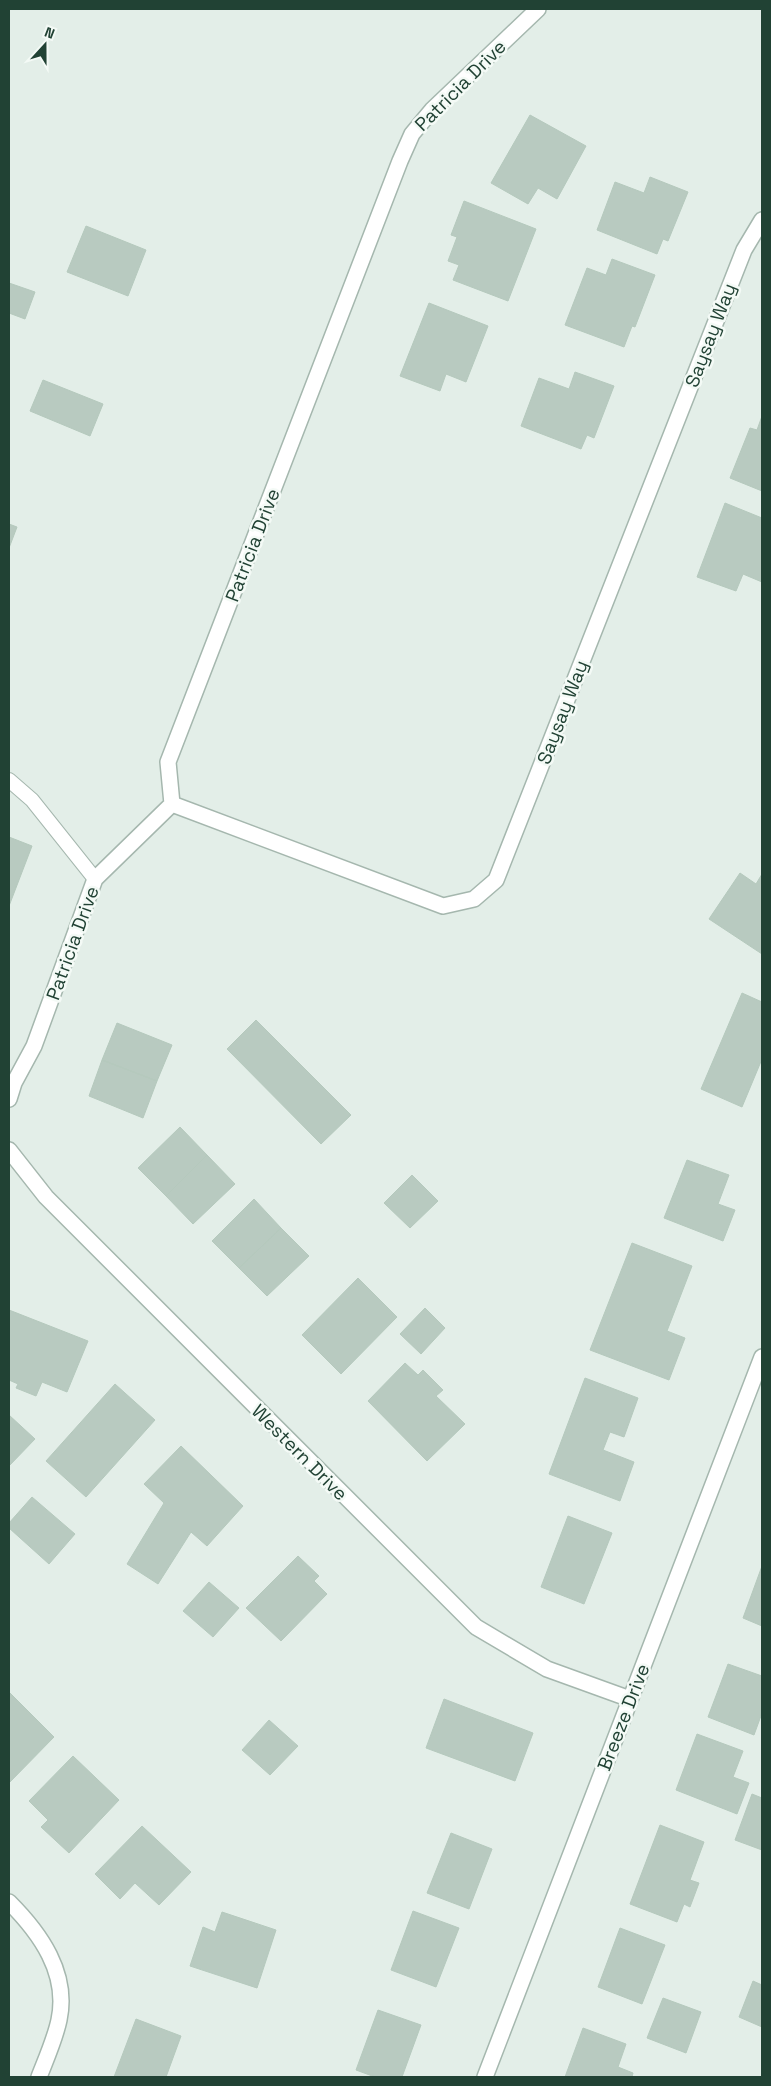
<svg xmlns="http://www.w3.org/2000/svg" width="771" height="2086" font-family="'Space Grotesk',sans-serif">
<style>
.building{fill:#b8cac0;stroke:#b5c9bd}
.lines{fill:none;stroke-linecap:round;stroke-linejoin:round}
.lane-casing{stroke:#a5b7ae;stroke-width:16}
.street-casing{stroke:#a5b7ae;stroke-width:18}
.lane{stroke:#fff;stroke-width:14}
.street{stroke:#fff;stroke-width:15}
.labels{text-anchor:middle;stroke-width:5;stroke-linejoin:round;paint-order:stroke}
.street-label{font-size:19px;fill:#214234;stroke:#f4faf6}
</style>
<rect width="100%" height="100%" fill="#e3eee8"/>
<!-- building -->
<path class="building" d="M530,115L586,146L557,199L538,188L528,204L491,183Z
M650,177L688,192L668,241L663,239L657,254L597,230L615,182L644,193Z
M464,201L536,229L508,301L453,280L459,265L448,261L457,237L451,235Z
M86,226L146,250L128,296L67,272Z
M612,259L655,275L635,327L632,326L624,347L565,325L587,268L606,275Z
M9,283L35,292L25,319L9,313Z
M429,303L488,326L466,382L446,374L440,391L400,376Z
M575,372L614,386L594,438L587,435L581,449L521,426L539,378L569,389Z
M43,380L103,404L90,436L30,411Z
M762,416V491L730,478L750,428L757,430Z
M725,503L762,518V582L743,574L736,591L697,577Z
M9,524L17,527L9,548Z
M9,837L32,846L9,906Z
M740,873L756,884L762,874V954L709,919Z
M742,993L762,1002V1059L742,1107L701,1089Z
M256,1020L351,1115L321,1144L227,1049Z
M117,1023L172,1045L157,1081L102,1060Z
M102,1060L157,1081L143,1118L89,1096Z
M180,1127L207,1155L166,1196L138,1168Z
M207,1155L235,1184L193,1224L166,1196Z
M687,1160L729,1175L718,1204L735,1210L723,1241L664,1218Z
M412,1175L438,1201L410,1228L384,1203Z
M254,1199L281,1228L239,1268L212,1241Z
M281,1228L309,1256L267,1296L239,1268Z
M632,1243L692,1266L667,1331L685,1338L669,1380L590,1350Z
M358,1278L397,1317L341,1374L302,1335Z
M425,1308L445,1328L421,1354L400,1334Z
M9,1310L88,1341L67,1392L42,1382L36,1396L16,1388L18,1384L9,1380Z
M405,1363L418,1375L423,1370L443,1390L436,1396L465,1424L427,1461L368,1401Z
M585,1378L638,1398L624,1437L610,1432L603,1450L634,1462L620,1501L549,1474Z
M115,1384L155,1420L86,1497L46,1461Z
M9,1415L35,1439L9,1466Z
M181,1446L243,1506L207,1546L191,1532L158,1584L127,1564L164,1503L144,1484Z
M32,1497L75,1534L49,1564L9,1528V1523Z
M568,1516L612,1533L584,1604L541,1587Z
M298,1556L319,1576L314,1581L327,1594L281,1641L246,1608Z
M762,1566V1626L743,1618Z
M209,1582L239,1608L213,1637L183,1611Z
M728,1664L762,1676V1713L754,1735L708,1717Z
M10,1693L54,1737L9,1783V1695Z
M444,1699L533,1733L515,1781L426,1748Z
M269,1720L298,1746L270,1775L242,1750Z
M697,1734L743,1751L733,1777L749,1783L737,1814L676,1790Z
M73,1756L119,1800L69,1853L41,1827L48,1820L29,1801Z
M752,1794L762,1798V1850L735,1840Z
M660,1825L704,1842L690,1880L699,1883L690,1907L684,1904L677,1922L630,1904Z
M142,1826L191,1872L159,1905L135,1883L120,1899L95,1874Z
M451,1833L492,1849L469,1909L427,1893Z
M413,1911L459,1928L436,1987L391,1970Z
M222,1912L276,1930L257,1988L190,1966L203,1927L215,1932Z
M620,1928L665,1945L642,2004L598,1987Z
M753,1981L762,1985V2027L739,2017Z
M663,1998L701,2012L686,2053L647,2038Z
M378,2010L421,2025L402,2077H375L356,2070Z
M136,2019L181,2036L166,2077H168H114Z
M583,2028L626,2044L618,2067L633,2073L632,2077H565Z"/>
<g class="lines">
<defs>
<path id="lane" d="M9,780L32,800L95,879"/>
<path id="street" d="M172,804L443,906L474,899L496,880L744,250L762,220
M9,1099L14,1083L34,1046L95,879L172,804L168,762L400,161L412,134L432,110L538,9
M9,1150L46,1197L476,1627L547,1669L630,1699
M9,1902C40,1933 69,1973 59,2020C55,2039 46,2059 39,2077
M485,2077L762,1357"/>
</defs>
<!-- lane casing -->
<use href="#lane" class="lane-casing"/>
<!-- street casing -->
<use href="#street" class="street-casing"/>
<!-- lane -->
<use href="#lane" class="lane"/>
<!-- street -->
<use href="#street" class="street"/>
</g>
<g class="labels">
<!-- street labels -->
<g class="street-label">
<text transform="translate(460 85) rotate(-45)" y="7">Patricia Drive</text>
<text transform="translate(710 335) rotate(-69)" y="7">Saysay Way</text>
<text transform="translate(252 545) rotate(-69)" y="7">Patricia Drive</text>
<text transform="translate(562 712) rotate(-69)" y="7">Saysay Way</text>
<text transform="translate(72 943) rotate(-70)" y="7">Patricia Drive</text>
<text transform="translate(300 1452) rotate(45)" y="7">Western Drive</text>
<text transform="translate(623 1717) rotate(-69)" y="7">Breeze Drive</text>
</g>
</g>
<!-- border -->
<rect width="771" height="2086" fill="none" stroke="#214234" stroke-width="20"/>
<!-- north arrow -->
<g transform="translate(45 45) rotate(21)" stroke="#f4faf6" stroke-width="4" paint-order="stroke">
<path d="M0-4L9 19L0 12L-9 19Z" fill="#214234"/>
<text y="-8" font-size="14" font-weight="bold" text-anchor="middle" fill="#214234">N</text>
</g>
</svg>
